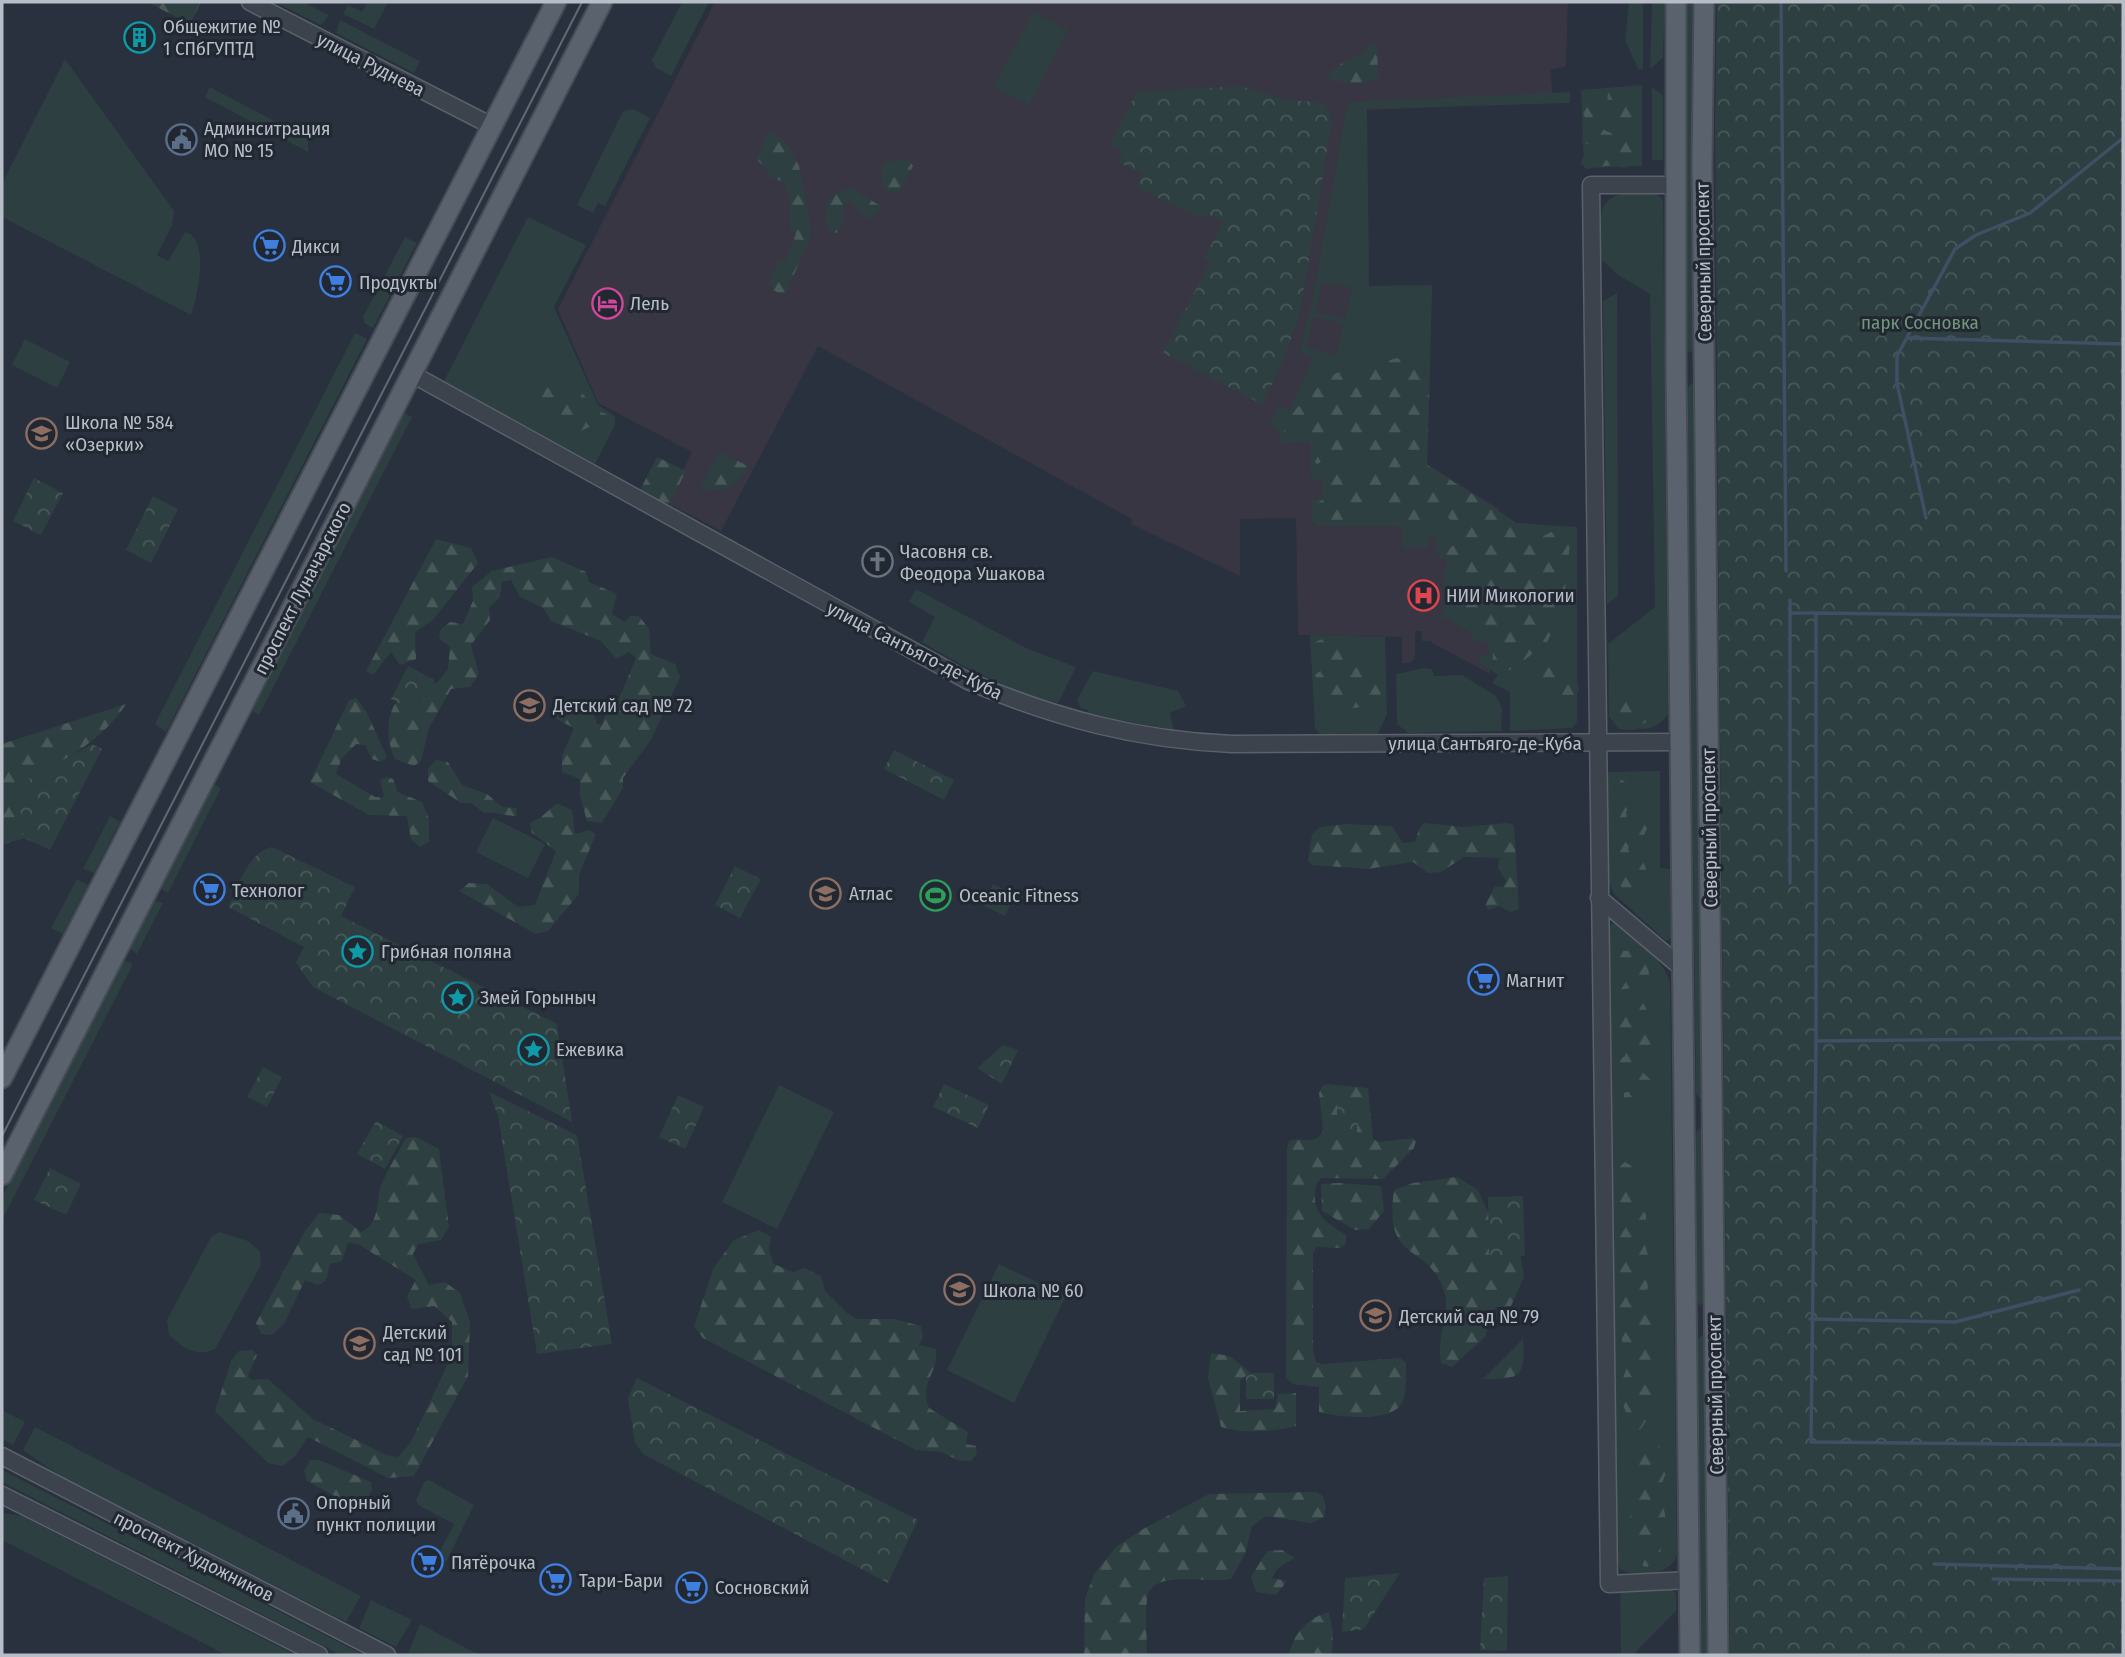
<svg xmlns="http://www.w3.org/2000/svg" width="2125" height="1657" font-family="'Fira Sans Condensed',sans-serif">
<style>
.medical{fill:#383642}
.grass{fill:#2d3f40;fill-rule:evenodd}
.forest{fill:url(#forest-firs)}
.park{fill:url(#park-crowns)}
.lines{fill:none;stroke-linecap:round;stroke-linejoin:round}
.stream{stroke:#414e64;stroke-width:3.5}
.minor-casing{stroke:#5a616b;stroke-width:19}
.major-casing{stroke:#454c56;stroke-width:23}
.minor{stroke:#3c434d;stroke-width:16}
.major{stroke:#5a626d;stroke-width:19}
.tram{stroke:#616975;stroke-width:2}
.labels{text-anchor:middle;stroke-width:6;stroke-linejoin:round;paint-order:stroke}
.poi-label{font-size:19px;fill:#b8bec8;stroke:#212832;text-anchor:start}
.street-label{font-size:19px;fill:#b8bec8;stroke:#212832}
.park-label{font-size:19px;fill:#73967b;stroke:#212832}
</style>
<defs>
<pattern id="forest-firs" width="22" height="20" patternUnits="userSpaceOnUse" patternTransform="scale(1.75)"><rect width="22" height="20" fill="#2d3f40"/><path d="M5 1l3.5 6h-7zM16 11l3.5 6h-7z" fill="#49595a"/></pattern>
<pattern id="park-crowns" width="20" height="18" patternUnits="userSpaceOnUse" patternTransform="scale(1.75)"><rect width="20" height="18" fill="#2d3f40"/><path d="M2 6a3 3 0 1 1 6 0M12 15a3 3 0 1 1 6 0" fill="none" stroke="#49595a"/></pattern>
</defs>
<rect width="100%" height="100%" fill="#28313d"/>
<!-- medical -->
<path class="medical" d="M715,2H1568L1566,66L1550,70L1554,103L1367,110L1369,286L1432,285L1427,464L1499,509L1490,674L1429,641H1422L1421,631H1415V658L1410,663H1402V637L1298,635L1296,518L1240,519V576L1131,524L1132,519L818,346L721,531L667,503L692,452L598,403L558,309Z"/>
<!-- grass -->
<path class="grass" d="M275,2H303L329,15L321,25Z
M367,2H388L374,29L343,14L348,5L362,12Z
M682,2H709L671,76L656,68L652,60Z
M1629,2H1643V69H1638L1625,40Z
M1652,2H1665L1663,58L1650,69Z
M1686,2H1697L1694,63V349L1690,353L1686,348L1684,63Z
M1033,12L1068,30L1029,105L994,87Z
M340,20L420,61L414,73L336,33Z
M65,59L174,211L172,225L157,255L168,261L185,232C210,236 198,297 191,315L2,217V184Z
M1642,85V166L1584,168L1581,90Z
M210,87L308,139V152L205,97Z
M1652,87L1663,95V160H1652Z
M1570,92V103L1367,109L1369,286L1432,285L1430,371L1423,367L1380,363L1366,380L1303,433L1318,438L1320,448L1349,447L1367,467L1356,473L1339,469L1361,508L1364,503L1374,501L1446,514L1462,536V542L1446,549V556L1458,567V595L1465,622C1495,637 1494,639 1492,671L1478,661L1480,656H1490L1486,641H1473L1472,633L1440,616L1443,611L1444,570L1447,569V559L1440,558V553H1436V537H1428V547H1403V528L1397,526H1318L1312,522L1311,500L1323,498V480H1314L1310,475V442L1280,443L1279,431L1269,426L1278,406L1290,410L1313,357L1300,352L1312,302L1347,106L1351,102ZM1322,282L1352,288L1345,319L1315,313ZM1313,317L1343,324L1336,355L1306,348Z
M634,109L650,118L605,206L598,203L593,213L577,205L623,111Z
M1646,191L1657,194L1663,200L1668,714C1655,736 1627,731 1609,717L1608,644L1655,607L1650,294L1617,274L1602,260C1600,215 1591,192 1646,191Z
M528,217L586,245L554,307L598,405L615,416V425L595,464L444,381Z
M405,237L417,243L373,328L364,323L363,317Z
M1617,293L1618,596L1607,604L1603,301Z
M355,333L367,339L166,732L155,724Z
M25,339L70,362L57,388L12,365Z
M1691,383L1697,388L1704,1094L1700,1098L1696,1094L1687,389Z
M403,412L412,417L259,715L251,710Z
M1517,523L1577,527V722L1572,728L1510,731V692L1492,683L1498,675L1516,667L1547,642L1566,604L1556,529L1540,538L1523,539Z
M916,589L1026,648L1076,667L1058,703C1008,692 966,668 922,642L935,617L909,602Z
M1310,635L1385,637L1387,714L1378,734H1320L1315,729Z
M1424,668L1432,669L1434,676L1462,675L1496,696L1502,708L1501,731L1408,733L1397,724L1396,674Z
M1093,671L1178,691L1186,706L1170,713L1174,730L1087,714L1088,710L1081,708L1077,700Z
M1660,771V868L1670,869L1671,938L1666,941L1613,893L1609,881L1606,772Z
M213,784L221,788L168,893L160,888Z
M110,816L120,822L94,873L83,869Z
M493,818L545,844L528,878L476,852Z
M77,879L88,885L63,934L51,928Z
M993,884L1015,895L1005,916L982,905Z
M153,900L163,903L137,954L129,948Z
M1612,923L1618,924C1637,941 1662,957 1670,982L1677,1555C1670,1576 1638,1579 1620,1569L1617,1561L1608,929Z
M123,960L133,964L2,1220V1197Z
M779,1085L834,1112L777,1229L722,1202Z
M1700,1128L1704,1132V1301L1700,1306L1697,1302L1696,1133Z
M219,1232L248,1241L260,1251L261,1265L215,1349C197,1358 182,1347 169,1335L167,1320L211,1237Z
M999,1264L1066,1296L1014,1403L947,1370Z
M1702,1335L1706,1340L1709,1655H1701L1697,1340Z
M2,1410L25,1422L13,1445L2,1439Z
M35,1427L361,1596L346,1622L59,1475L23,1450Z
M2,1470L364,1655H341L2,1482Z
M429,1480L474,1505L446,1562L437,1557L454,1524L418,1505L416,1500L424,1482Z
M2,1513L22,1516L295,1655H226L2,1540Z
M1669,1586L1676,1594V1611L1633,1655H1621L1620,1591Z
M371,1600L412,1620L396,1647L359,1628Z
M420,1624L480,1655L408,1653Z"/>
<!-- forest -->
<path class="forest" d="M147,2H201L190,24Z
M1370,44L1377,47L1378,76C1366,87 1344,83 1330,79L1328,76C1343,56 1357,63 1370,44Z
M1617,90L1622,94L1621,105L1635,109L1639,161L1625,168L1612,165L1586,169L1581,163L1583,157L1610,154L1607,146L1582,143L1583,134L1600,128L1613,134L1621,127L1615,120L1585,118L1582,110L1585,103L1607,105L1608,92Z
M770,130L787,143L799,166L811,230L808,243L786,292L780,294L772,289L770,282L778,261L786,260L796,234L790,228L789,199L784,182L768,176L766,167L756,160Z
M907,158L913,166L899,192L890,193C880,184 880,175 884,163Z
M851,188L882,207L872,219L864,216L849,200L844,204L843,225L836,233L829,231L825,224L828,200L836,193Z
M1397,358L1430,371L1427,465L1517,523L1523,538H1540L1556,529L1571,534L1565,589L1566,604L1547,642L1516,667L1498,675L1492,671C1494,639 1495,637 1465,622L1458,595V568L1446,556V549L1462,542L1461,536L1446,514L1425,512L1421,521L1402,523L1386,515L1384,504L1364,503L1361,508L1367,517L1359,524L1322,523L1314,516V505L1325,498L1328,474C1342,468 1354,475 1367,467L1349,447L1317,464L1313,460L1320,448L1318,438L1303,434L1295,440L1284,438V426L1293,412L1328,377L1339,372L1366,380L1380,363Z
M532,381C549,381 566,390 583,394L595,409L608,415L610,424L600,433L589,427L574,434L567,431L564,418L546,403L529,399L526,391Z
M719,452L748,466C736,490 725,493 700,488Z
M657,457L686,471L669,505L640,490Z
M436,539L471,548L478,563L433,620L415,632L416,659L400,665L391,652L373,675L366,671Z
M552,557L586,572L589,582L617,594L612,614L625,622L630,616H639L649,629L651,654L675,664L680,677L651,740L623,778V788L602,823L587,821L580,796V779L562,772V756L574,728L556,719L558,709L565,706L572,712L594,714L597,724L602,725L606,712L616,706L636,658L629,652L616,659L601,641L551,621L543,608L520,597L511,580L502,582L500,597L489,608L490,620L471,645L479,674L470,687L451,689L429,728L421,761L414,766L395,759C383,734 386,699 415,687C421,684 431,684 437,683L448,669L450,647L439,638L440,630L450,622L463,624L473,601L472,587L492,571Z
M1323,639L1341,648L1360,644L1365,650L1358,668L1369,673H1380L1385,687C1378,702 1364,709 1347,708L1339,696L1329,700L1321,698L1315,675L1324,668C1315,660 1311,653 1315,642Z
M1554,660L1565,662L1577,680L1579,690L1569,702L1537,691V675Z
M1620,681L1636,682L1638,705L1652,712L1650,719L1634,730L1619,729L1611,719L1617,683Z
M356,698L366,711L387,757L381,762L372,759L365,745L356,744L341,760L336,774L375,797H384L380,780L387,777L393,779L398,792L422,802L429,819V842L420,847L411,840L407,816L369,815L310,782L349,700Z
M126,704C100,744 59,763 18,786L24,838L2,845V744Z
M436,760L448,762L462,785L487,794L502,807L516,808L517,816C505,816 497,812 484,813L471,803H461L428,781V769Z
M1616,777C1633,783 1635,799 1626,812L1627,819L1643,822L1647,828L1643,838L1633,841L1628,848L1629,852C1643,861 1650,865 1644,882L1624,891L1615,877C1622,853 1611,834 1611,811C1611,800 1616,793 1612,783Z
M557,803L572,810L575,834L589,830L596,834L579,875V894L548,931L536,934L459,891L469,883L487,884L518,907L535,905L556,851L532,833L530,823L541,817Z
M1424,823L1463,827L1507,823L1514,825L1519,909L1511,912L1499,906L1489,910L1485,906L1495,886L1503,887L1506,881L1498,868L1499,858L1464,857L1441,872L1428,873L1413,862L1368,869L1312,865L1308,861L1312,835L1320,827L1345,824L1392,826L1403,843L1415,842L1419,829Z
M1632,945L1647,952L1649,976L1646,986L1618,990L1611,980L1617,950L1627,951Z
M1641,1001C1652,1010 1652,1046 1649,1060L1641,1061L1638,1068L1651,1080L1646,1095L1648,1103L1629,1107L1624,1101V1093L1638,1088L1639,1085L1624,1081L1615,1074V1062L1625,1056L1627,1049L1615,1039L1614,1012L1626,1002Z
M1328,1084L1368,1088L1373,1139L1379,1142L1413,1138L1416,1141L1414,1148L1383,1179L1322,1178C1316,1182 1316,1185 1315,1192C1313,1216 1329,1224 1346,1235V1244L1340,1248L1317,1247L1313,1253V1351L1316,1362L1323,1364L1400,1358L1406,1362C1406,1374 1407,1390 1403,1401C1394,1424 1338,1417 1319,1412V1387L1293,1384L1286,1378L1287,1148L1289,1141C1301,1136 1316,1146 1323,1131L1319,1093L1322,1086Z
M416,1137L439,1149L449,1227L441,1240L418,1244L413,1254L429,1285L445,1282L460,1293L470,1322L468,1376L414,1476L388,1478L308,1437L296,1455L283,1466L268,1463L215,1411L231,1361L239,1351L252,1350L257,1355L248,1376L251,1380L268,1379L313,1419L387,1455L398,1457L411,1442L452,1355V1322L434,1306L411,1309L407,1296L416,1280L358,1244L348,1243L342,1261L330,1264L326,1281L318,1285L305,1280L284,1324L272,1335L261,1334L256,1323L305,1231L319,1213L339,1215L361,1232C382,1222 375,1199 382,1183C389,1167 398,1153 406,1138Z
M1625,1162L1634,1167V1178L1640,1189L1632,1202L1646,1214V1222L1634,1242L1645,1244L1648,1256L1659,1265L1657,1272L1646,1276L1648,1287L1644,1303L1653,1316L1650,1370L1655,1382L1654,1402L1644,1414L1646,1421L1638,1433L1641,1444L1660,1446L1653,1464L1655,1467L1666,1466C1667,1475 1662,1480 1661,1488C1658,1509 1676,1517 1655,1536L1661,1546L1660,1558L1647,1567L1643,1566C1642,1557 1649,1552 1648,1543L1628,1540L1623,1534C1632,1520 1634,1501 1628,1486L1640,1476L1643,1469H1632L1628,1464L1634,1443L1623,1428L1629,1418C1618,1398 1619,1382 1630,1362C1617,1334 1611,1293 1620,1262C1606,1232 1625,1240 1631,1216L1617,1209L1619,1167Z
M1457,1177L1478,1190L1489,1214L1519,1247L1524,1277L1511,1306L1496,1307L1488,1321L1486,1336L1452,1367L1441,1363C1436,1340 1450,1311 1445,1294C1429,1240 1383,1267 1394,1190L1413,1183Z
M1340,1183L1381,1186L1384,1211L1369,1229L1355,1230L1322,1211L1321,1184Z
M759,1230L771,1237L769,1251L774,1264L793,1272L804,1268L821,1276L825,1291L847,1313L858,1319H894L921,1326L923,1337L919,1345L936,1349C939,1374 919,1381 929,1408L968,1432L966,1444L976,1446L977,1454L971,1461H960L941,1452L916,1450L703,1338L694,1326L714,1267L734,1240Z
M1523,1339C1526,1378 1520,1379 1483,1379Z
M1211,1353L1230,1356L1251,1373L1240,1380V1411L1275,1409L1278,1394L1296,1393V1426C1272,1432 1244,1434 1221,1427L1208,1378Z
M310,1460H319L371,1482L372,1489L368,1498C347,1508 326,1490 307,1481L304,1471Z
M1316,1492L1322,1495L1326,1506L1324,1517L1311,1523L1266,1516L1252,1526L1245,1554L1231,1579C1208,1584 1150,1568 1147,1599C1145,1617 1147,1637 1147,1655H1084L1085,1599L1094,1574L1117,1546L1143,1529L1209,1494Z
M1282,1550L1295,1558L1278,1568L1272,1578L1287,1581L1276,1595L1256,1592L1251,1577L1267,1551Z
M1329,1612L1333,1632L1332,1655H1289C1294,1633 1307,1618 1329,1612Z"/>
<!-- park -->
<path class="park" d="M1717,2H2123V1655H1730L1719,640L1715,127Z
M1241,86L1286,100L1325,103L1332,121L1300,312L1283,362L1262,404L1163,353L1210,262L1204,259L1223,222L1209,215L1202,218L1137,188L1142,174L1118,162L1123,152L1110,144L1137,92Z
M34,478L63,493L41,535L13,521Z
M153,496L178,509L151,563L126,550Z
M408,666L435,680L417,713L391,699Z
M92,744L102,749L50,850L24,838L17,786Z
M894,750L954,780L944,800L884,769Z
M272,847L355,887L341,916L557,1024L572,1122L313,987L296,963L304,947L228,907C238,887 248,852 272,847Z
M735,866L761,879L740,918L715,905Z
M1003,1045L1018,1050L1002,1084L977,1068Z
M263,1067L282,1077L267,1107L247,1097Z
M944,1084L989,1105L978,1128L933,1107Z
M489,1092L577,1135L612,1344L537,1354L498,1116Z
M678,1095L704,1107L685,1149L659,1137Z
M1357,1099V1134H1337V1100Z
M376,1121L403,1136L385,1169L357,1154Z
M50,1168L81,1184L66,1215L34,1200Z
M1523,1196L1525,1256H1489L1488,1197Z
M1246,1373H1274V1399H1246Z
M637,1378L918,1520L888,1583L643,1454L635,1443L628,1398Z
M1400,1573L1364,1629L1342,1632L1345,1578Z
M1508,1576L1507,1651L1480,1650L1484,1578Z"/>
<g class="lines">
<!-- stream -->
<path class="stream" d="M1781,2L1786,571
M1907,338L2123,344
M1926,518L1897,383V356L1955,249L1976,235L2030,213L2123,138
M1790,600V883
M1790,613H1816V1041L1811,1442L2123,1445
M1816,613L2123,617
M1816,1041L2123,1038
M1810,1319L1955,1322L2079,1290
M1934,1564L2123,1569
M1993,1579L2123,1581"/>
<defs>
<path id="minor" d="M250,2L492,126
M1674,185H1591L1609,1584L1690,1580
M412,374L968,681C1055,718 1137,740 1232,744L1681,742
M1599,898L1683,969
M2,1456L387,1655
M2,1495L319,1655"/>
<path id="major" d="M1676,2V369L1690,1655
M1704,2L1702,165L1718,1655
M2,1078L556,2
M2,1175L602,2"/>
</defs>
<!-- minor casing -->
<use href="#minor" class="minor-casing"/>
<!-- major casing -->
<use href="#major" class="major-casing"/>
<!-- minor -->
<use href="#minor" class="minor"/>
<!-- major -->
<use href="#major" class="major"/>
<!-- tram -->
<path class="tram" d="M2,1136L582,2"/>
</g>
<!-- icons -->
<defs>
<symbol id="building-ring" viewBox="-11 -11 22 22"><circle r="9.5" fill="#212832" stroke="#0f9aa8" stroke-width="1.5"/><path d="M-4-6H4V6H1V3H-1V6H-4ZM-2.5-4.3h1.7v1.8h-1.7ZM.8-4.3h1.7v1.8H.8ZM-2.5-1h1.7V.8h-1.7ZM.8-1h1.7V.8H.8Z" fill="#0f9aa8"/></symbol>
<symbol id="civic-ring" viewBox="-11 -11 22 22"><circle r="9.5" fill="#212832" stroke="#5c6f8a" stroke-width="1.5"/><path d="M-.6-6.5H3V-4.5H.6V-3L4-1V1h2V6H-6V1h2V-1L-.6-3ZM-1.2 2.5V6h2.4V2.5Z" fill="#5c6f8a"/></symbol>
<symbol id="supermarket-ring" viewBox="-11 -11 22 22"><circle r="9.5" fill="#212832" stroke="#3f7fe0" stroke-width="1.5"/><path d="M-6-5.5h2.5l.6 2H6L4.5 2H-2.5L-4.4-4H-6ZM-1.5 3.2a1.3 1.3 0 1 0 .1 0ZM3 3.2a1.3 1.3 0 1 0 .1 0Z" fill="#3f7fe0"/></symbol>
<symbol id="hotel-ring" viewBox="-11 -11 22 22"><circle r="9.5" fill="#212832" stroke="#d1479c" stroke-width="1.5"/><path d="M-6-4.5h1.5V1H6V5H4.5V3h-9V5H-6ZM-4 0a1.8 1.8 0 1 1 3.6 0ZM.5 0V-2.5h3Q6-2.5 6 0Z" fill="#d1479c"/></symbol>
<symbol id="school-ring" viewBox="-11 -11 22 22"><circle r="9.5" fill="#212832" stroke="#8d6e63" stroke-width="1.5"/><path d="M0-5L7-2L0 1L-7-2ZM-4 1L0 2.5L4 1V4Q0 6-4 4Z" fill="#8d6e63"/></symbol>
<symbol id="church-ring" viewBox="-11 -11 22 22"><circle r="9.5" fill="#212832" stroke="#6b7280" stroke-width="1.5"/><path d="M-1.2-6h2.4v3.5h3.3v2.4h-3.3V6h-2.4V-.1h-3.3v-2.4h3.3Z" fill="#6b7280"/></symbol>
<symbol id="hospital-ring" viewBox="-11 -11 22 22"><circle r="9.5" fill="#212832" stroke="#e0444e" stroke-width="1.5"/><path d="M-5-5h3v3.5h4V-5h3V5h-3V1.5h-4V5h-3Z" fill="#e0444e"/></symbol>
<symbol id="stadium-ring" viewBox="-11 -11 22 22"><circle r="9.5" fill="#212832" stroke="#2e9e5b" stroke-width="1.5"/><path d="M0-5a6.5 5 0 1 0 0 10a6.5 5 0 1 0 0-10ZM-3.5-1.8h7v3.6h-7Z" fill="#2e9e5b"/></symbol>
<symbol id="sight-ring" viewBox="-11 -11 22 22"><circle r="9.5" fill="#212832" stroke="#0f9aa8" stroke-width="1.5"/><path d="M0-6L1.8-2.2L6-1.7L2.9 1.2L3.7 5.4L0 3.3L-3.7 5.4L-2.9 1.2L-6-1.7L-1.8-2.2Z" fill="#0f9aa8"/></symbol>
</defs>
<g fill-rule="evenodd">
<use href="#building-ring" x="122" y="20" width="35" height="35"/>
<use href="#civic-ring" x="164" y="122" width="35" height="35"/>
<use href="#supermarket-ring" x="252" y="228" width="35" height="35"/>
<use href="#supermarket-ring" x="318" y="264" width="35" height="35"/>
<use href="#hotel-ring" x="590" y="286" width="35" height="35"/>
<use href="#school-ring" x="24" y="416" width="35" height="35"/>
<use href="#church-ring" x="860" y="544" width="35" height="35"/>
<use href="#hospital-ring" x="1406" y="578" width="35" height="35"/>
<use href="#school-ring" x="512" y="688" width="35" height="35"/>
<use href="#supermarket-ring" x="192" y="872" width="35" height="35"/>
<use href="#school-ring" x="808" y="876" width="35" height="35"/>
<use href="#stadium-ring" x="918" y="878" width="35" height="35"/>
<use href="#sight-ring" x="340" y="934" width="35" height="35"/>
<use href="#supermarket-ring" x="1466" y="962" width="35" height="35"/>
<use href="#sight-ring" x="440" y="980" width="35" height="35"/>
<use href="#sight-ring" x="516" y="1032" width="35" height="35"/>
<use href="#school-ring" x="942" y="1272" width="35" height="35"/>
<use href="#school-ring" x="1358" y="1298" width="35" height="35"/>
<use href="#school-ring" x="342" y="1326" width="35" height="35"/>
<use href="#civic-ring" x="276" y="1496" width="35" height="35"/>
<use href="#supermarket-ring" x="410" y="1544" width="35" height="35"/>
<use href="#supermarket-ring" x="538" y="1562" width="35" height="35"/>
<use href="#supermarket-ring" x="674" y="1570" width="35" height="35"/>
</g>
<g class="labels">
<!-- poi labels -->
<g class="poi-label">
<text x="163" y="33">Общежитие №<tspan x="163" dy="22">1 СПбГУПТД</tspan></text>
<text x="204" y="135">Админситрация<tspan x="204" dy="22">МО № 15</tspan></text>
<text x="292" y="253">Дикси</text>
<text x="359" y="289">Продукты</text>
<text x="630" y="310">Лель</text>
<text x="65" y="429">Школа № 584<tspan x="65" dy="22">«Озерки»</tspan></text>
<text x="900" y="558">Часовня св.<tspan x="900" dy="22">Феодора Ушакова</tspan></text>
<text x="1446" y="602">НИИ Микологии</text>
<text x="553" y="712">Детский сад № 72</text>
<text x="232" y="897">Технолог</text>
<text x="849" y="900">Атлас</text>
<text x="959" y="902">Oceanic Fitness</text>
<text x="381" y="958">Грибная поляна</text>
<text x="1506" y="987">Магнит</text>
<text x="480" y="1004">Змей Горыныч</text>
<text x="556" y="1056">Ежевика</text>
<text x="983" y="1297">Школа № 60</text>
<text x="1399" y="1323">Детский сад № 79</text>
<text x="383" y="1339">Детский<tspan x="383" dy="22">сад № 101</tspan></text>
<text x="316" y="1509">Опорный<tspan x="316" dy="22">пункт полиции</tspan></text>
<text x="451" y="1569">Пятёрочка</text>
<text x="579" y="1587">Тари-Бари</text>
<text x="715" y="1594">Сосновский</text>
</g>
<!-- street labels -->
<g class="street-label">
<text transform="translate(371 64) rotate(27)" y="7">улица Руднева</text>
<text transform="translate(1703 262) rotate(-91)" y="7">Северный проспект</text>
<text transform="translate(302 588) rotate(-63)" y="7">проспект Луначарского</text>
<text transform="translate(915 650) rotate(27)" y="7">улица Сантьяго-де-Куба</text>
<text x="1485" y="750">улица Сантьяго-де-Куба</text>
<text transform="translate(1709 828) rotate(-91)" y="7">Северный проспект</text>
<text transform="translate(1715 1395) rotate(-91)" y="7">Северный проспект</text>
<text transform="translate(194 1556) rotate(27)" y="7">проспект Художников</text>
</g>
<!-- park labels -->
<g class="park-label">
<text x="1920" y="329">парк Сосновка</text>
</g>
</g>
<!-- border -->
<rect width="2125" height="1657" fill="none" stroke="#b8bec8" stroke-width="7"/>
</svg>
